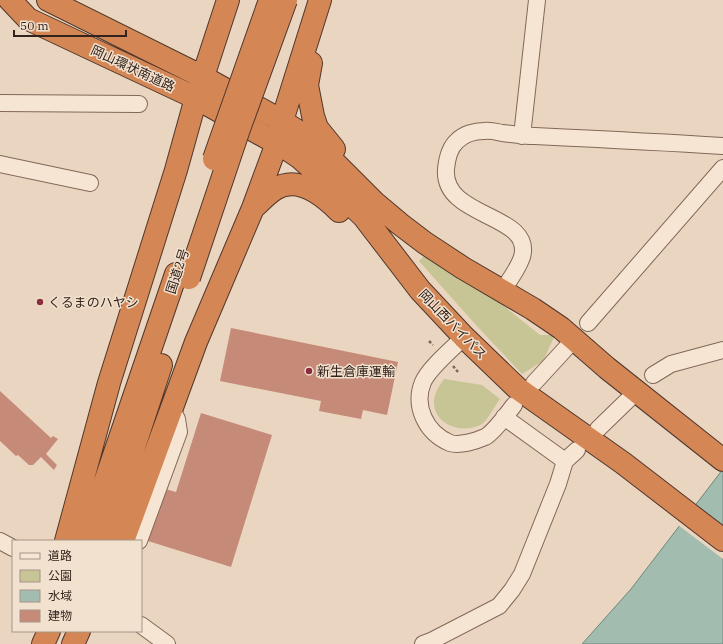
<svg xmlns="http://www.w3.org/2000/svg" width="723" height="644" font-family="'IBM Plex Serif','Noto Sans JP',serif">
<style>
.green{fill:#c7c495}
.water{fill:#a2bcb0;stroke:#6a897c}
.pier{fill:#ead6c0}
.building{fill:#c68a78}
.lines{fill:none;stroke-linecap:round;stroke-linejoin:round}
.minor-casing{stroke:#826759;stroke-width:18}
.highway-casing{stroke:#4f372d;stroke-width:24}
.path{stroke:#826759;stroke-width:2.5;stroke-dasharray:3 2;stroke-linecap:butt}
.minor{stroke:#f6e5d2;stroke-width:16}
.highway{stroke:#d58655;stroke-width:22}
.highway-bridge-casing{stroke:#4f372d;stroke-width:24;stroke-linecap:butt}
.highway-bridge{stroke:#d58655;stroke-width:22}
.poi-dot{fill:#8c2d3f;stroke:#f2e1ce;stroke-width:1.5}
.labels{text-anchor:middle;stroke-width:3;stroke-linejoin:round;paint-order:stroke}
.street-label{font-size:13px;fill:#32231d;stroke:#f2e1ce}
.poi-label{font-size:13px;fill:#32231d;stroke:#f2e1ce;text-anchor:start}
</style>
<rect width="100%" height="100%" fill="#ead6c0"/>
<!-- green -->
<path class="green" d="M424,256L495,299L540,335H555L543,361L522,374L475,324L419,261Z
M444,379L482,385L500,399C495,405 488,420 482,424C464,435 433,425 434,401C434,393 440,385 444,379Z"/>
<!-- water -->
<path class="water" d="M723,469V644H582L631,589Z"/>
<!-- pier -->
<path class="pier" d="M693,505L723,529V559L678,525Z"/>
<!-- building -->
<path class="building" d="M231,328L398,362L387,415L363,410L361,419L319,411L321,401L220,381Z
M0,391L51,438L53,436L58,439L46,454L57,465L54,470L41,457L33,465H29L18,455L16,456L0,441Z
M201,413L272,435L231,567L148,541L165,489L176,492Z"/>
<g class="lines">
<defs>
<path id="minor" d="M0,103L139,104
M522,136L537,0
M0,164L90,183
M502,291C509,281 518,269 522,257C534,213 442,219 446,169C447,159 449,148 457,141C464,134 475,131 484,131C490,130 497,132 502,133C513,134 524,136 535,136C598,139 660,142 723,146
M588,323L723,168
M464,337C452,349 429,368 423,382C413,406 426,433 450,443C460,446 476,441 485,437C493,433 508,413 514,405
M653,375L671,364L723,350
M534,383L568,346
M504,417L565,461
M598,429L632,396
M0,541L13,548
M139,541L179,432L177,419L172,409
M141,625L167,644
M423,644L431,641L499,606L512,590L522,574L558,484L565,461L577,450"/>
<path id="highway" d="M10,0L28,19L196,98L287,149L299,157L332,186L364,217L420,290L464,337L517,388L623,463L723,540
M48,0L203,77L282,121L313,141L375,203L400,224L425,243L463,268L533,309L561,328L607,368L723,460
M311,63L307,85L313,116L317,128L334,149
M253,208C260,202 267,194 275,189C298,175 323,195 339,211
M66,541L109,383L176,170L196,98L228,0
M84,541L95,511L176,274
M103,541L161,365
M123,541L196,342L253,208L277,143L282,121L320,0
M43,644L49,631
M73,644L79,631"/>
</defs>
<!-- minor casing -->
<use href="#minor" class="minor-casing"/>
<!-- highway casing -->
<use href="#highway" class="highway-casing"/>
<!-- path -->
<path class="path" d="M429,341L433,345
M453,366L458,372"/>
<!-- minor -->
<use href="#minor" class="minor"/>
<!-- highway -->
<use href="#highway" class="highway"/>
<defs>
<path id="highway-bridge" d="M214,159L270,0
M189,278L239,129L286,0"/>
</defs>
<!-- highway-bridge casing -->
<use href="#highway-bridge" class="highway-bridge-casing"/>
<!-- highway-bridge -->
<use href="#highway-bridge" class="highway-bridge"/>
</g>
<!-- markers -->
<g class="poi-dot">
<circle cx="40" cy="302" r="4"/>
<circle cx="309" cy="371" r="4"/>
</g>
<g class="labels">
<!-- street labels -->
<g class="street-label">
<text transform="translate(133 68) rotate(25)" y="5">岡山環状南道路</text>
<text transform="translate(177 271) rotate(-72)" y="5">国道2号</text>
<text transform="translate(453 324) rotate(46)" y="5">岡山西バイパス</text>
</g>
<!-- poi labels -->
<g class="poi-label">
<text x="48" y="307">くるまのハヤシ</text>
<text x="317" y="376">新生倉庫運輸</text>
</g>
</g>
<!-- legend -->
<rect x="12" y="540" width="130" height="92" fill="#f2e1ce" stroke="#a59587"/>
<rect x="20" y="553" width="20" height="6" fill="#f6e5d2" stroke="#a59587"/>
<text x="48" y="560" font-size="12" fill="#32231d">道路</text>
<rect x="20" y="570" width="20" height="12" fill="#c7c495" stroke="#a59587"/>
<text x="48" y="580" font-size="12" fill="#32231d">公園</text>
<rect x="20" y="590" width="20" height="12" fill="#a2bcb0" stroke="#a59587"/>
<text x="48" y="600" font-size="12" fill="#32231d">水域</text>
<rect x="20" y="610" width="20" height="12" fill="#c68a78" stroke="#a59587"/>
<text x="48" y="620" font-size="12" fill="#32231d">建物</text>
<!-- scale -->
<path d="M14 30v6h112v-6" fill="none" stroke="#32231d" stroke-width="2"/>
<text x="20" y="30" font-size="12" fill="#32231d" stroke="#f2e1ce" stroke-width="3" paint-order="stroke">50 m</text>
</svg>
